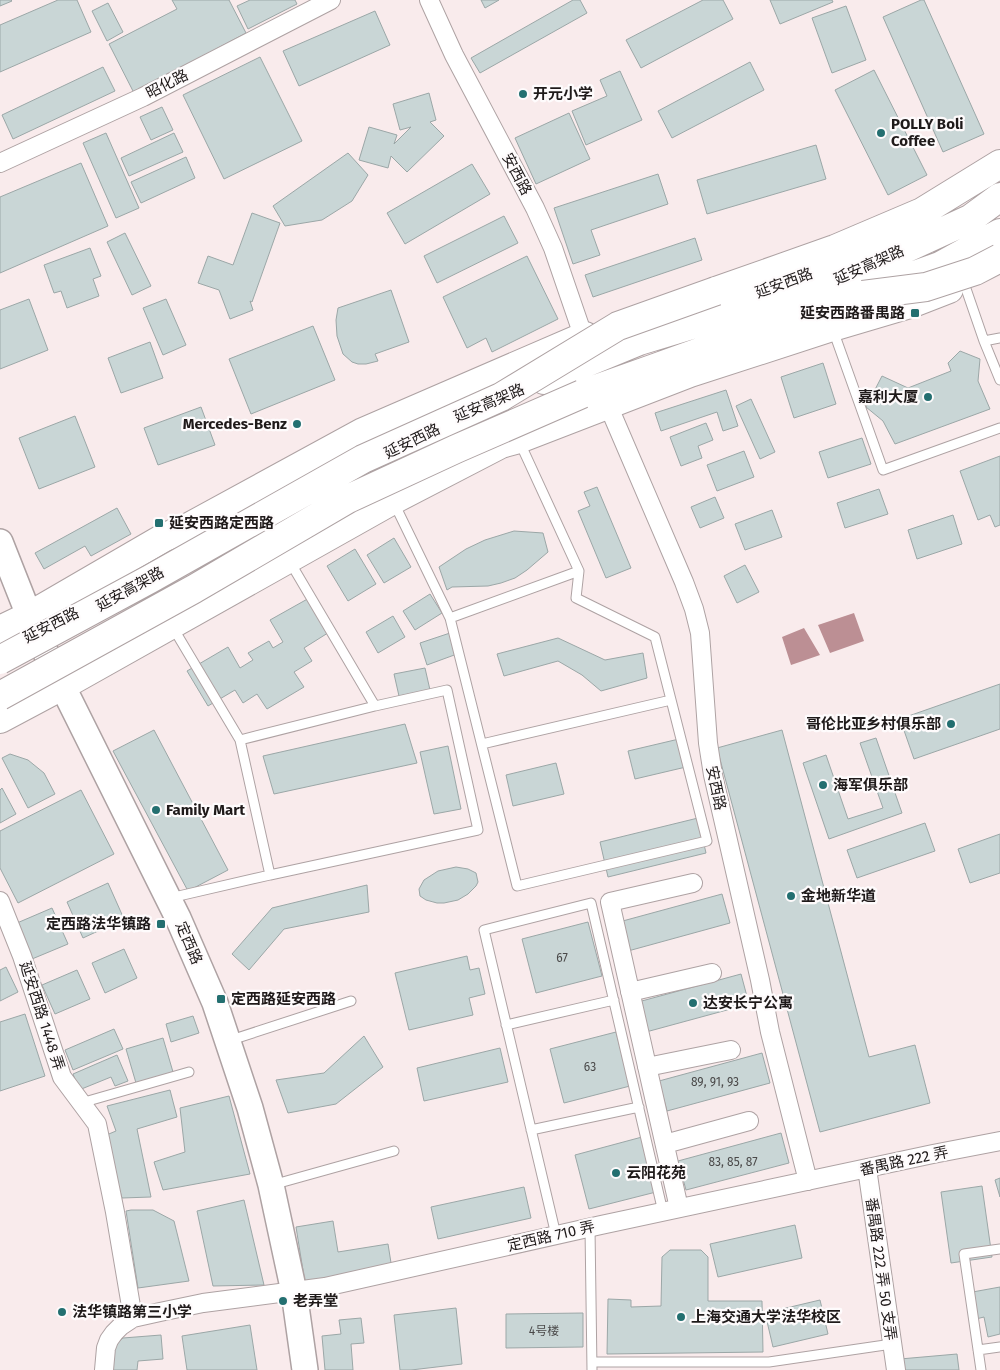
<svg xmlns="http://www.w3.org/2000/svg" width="1000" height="1370" font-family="'Fira Sans','Noto Sans SC',sans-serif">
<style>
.water{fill:#bc8f94}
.building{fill:#c9d6d6;stroke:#9ba7a7}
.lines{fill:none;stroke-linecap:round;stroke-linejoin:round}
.lane-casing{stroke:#aea2a3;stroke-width:11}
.street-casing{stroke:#aea2a3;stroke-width:20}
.secondary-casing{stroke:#aea2a3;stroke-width:28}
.primary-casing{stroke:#aea2a3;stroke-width:30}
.highway-casing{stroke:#aea2a3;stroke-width:30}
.lane{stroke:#fff;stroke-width:9}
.street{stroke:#fff;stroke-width:18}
.secondary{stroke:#fff;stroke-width:25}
.primary{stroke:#fff;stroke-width:28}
.highway{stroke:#fff;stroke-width:28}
.highway-bridge-casing{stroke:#aea2a3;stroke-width:30;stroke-linecap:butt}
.highway-bridge{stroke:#fff;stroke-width:28}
.poi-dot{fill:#236f70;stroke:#fefbfc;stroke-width:2}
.labels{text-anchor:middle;stroke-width:4.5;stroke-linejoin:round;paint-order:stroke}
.number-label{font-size:12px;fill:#4a4949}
.street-label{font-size:15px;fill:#1f1a1a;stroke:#fefbfc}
.poi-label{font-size:15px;font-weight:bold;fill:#1f1a1a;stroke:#fefbfc;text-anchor:start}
</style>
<rect width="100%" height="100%" fill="#f9ebec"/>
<!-- water -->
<path class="water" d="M854,613L864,641L830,653L818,625Z
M804,628L820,655L791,665L782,637Z"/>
<!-- building -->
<path class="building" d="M0,0H11L12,1L0,6Z
M58,0H77L91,32L0,72V25Z
M172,0H229L246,33L134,93L109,44L177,9Z
M250,0H295L297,4L248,29L237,6Z
M481,0H499L485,8Z
M573,0H580L587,13L480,73L471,58Z
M703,0H723L733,19L641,68L626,40Z
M770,0H832L833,2L780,24Z
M921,0H924L984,134L943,152L883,17Z
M108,3L123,32L107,41L92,11Z
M846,6L866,60L832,73L812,18Z
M375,11L390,45L299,86L283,51Z
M260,57L302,141L224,179L183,95Z
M750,62L764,90L672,138L658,111Z
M103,67L115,91L13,139L2,115Z
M874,70L927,175L888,195L835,90Z
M620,71L642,120L586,145L572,111L607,96L600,80Z
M429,93L436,120L430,122L444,136L407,172L391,156L388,168L359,160L369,127L397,135L394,144L411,127L400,130L393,104Z
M162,107L173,130L151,140L140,117Z
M569,113L590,159L536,184L515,138Z
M106,133L139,208L116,218L83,143Z
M174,133L183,152L129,176L121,158Z
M816,145L826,179L707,214L697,180Z
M348,153L368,175L352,201L322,220L285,226L273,206Z
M186,157L195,178L141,203L131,182Z
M81,163L108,226L0,273V197Z
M472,164L490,194L405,244L387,213Z
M658,174L668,204L591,230L600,255L573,264L554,208Z
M252,213L280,223L252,302L250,301L253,310L230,319L219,290L198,283L208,256L233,265Z
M504,216L518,243L437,283L424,256Z
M125,233L151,286L132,295L107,242Z
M695,238L702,260L593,297L585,275Z
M90,248L101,276L93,279L99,296L67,308L61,291L54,293L44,265Z
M527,256L558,319L492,352L486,338L467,348L443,297Z
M391,290L409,342L375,354L378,361L366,364H358L352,362L343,354L337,336L336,320L338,308Z
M29,299L48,350L0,369V310Z
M166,299L186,345L163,355L143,308Z
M313,326L335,380L251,414L229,359Z
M150,342L163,378L121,393L108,358Z
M960,351L980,359L978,381L990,409L895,444L883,421L866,407L882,376L908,388L951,371L948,363Z
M823,363L836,404L794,418L781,377Z
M726,390L738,426L723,431L717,412L661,431L655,413Z
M751,399L775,452L760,459L736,406Z
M201,407L215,445L158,465L144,428Z
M75,416L95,467L39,489L19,438Z
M706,423L713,440L698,446L702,458L681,466L670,437Z
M862,438L871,464L828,478L819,452Z
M744,451L754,477L717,491L707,465Z
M1000,456V525L995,527L990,515L978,520L960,471Z
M597,487L631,568L606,578L578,511L590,506L584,492Z
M879,489L888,514L845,528L837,503Z
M715,497L724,518L700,528L691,507Z
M117,508L131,534L91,556L85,546L44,569L35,553Z
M772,510L782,537L745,550L735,524Z
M953,515L962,544L917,559L908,530Z
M514,531L543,533L548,552L527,570L515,578L501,583L488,586L452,587L447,590L439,567L466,549L485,540Z
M394,538L411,567L384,583L367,555Z
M355,549L376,584L348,601L327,566Z
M745,565L759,592L737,603L724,576Z
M430,594L442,613L415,630L403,611Z
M311,597L331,631L304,648L312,661L294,672L304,687L267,709L257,694L243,703L235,690L208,706L187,671L228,647L240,668L253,660L248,653L269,641L273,648L283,642L270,620Z
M393,616L405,637L378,653L366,632Z
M450,633L457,654L427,665L420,643Z
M558,638L605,660L643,653L647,678L601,691L582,675L558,661L504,676L497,654Z
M425,668L430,690L399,696L394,674Z
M1000,684V729L914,759L900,719Z
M405,724L417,763L274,794L263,756Z
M154,730L228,870L188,891L113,751Z
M782,730L869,1057L915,1045L930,1103L820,1132L717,748Z
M876,738L902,813L829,839L803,763L826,755L848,819L883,808L860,743Z
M679,739L686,767L635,779L628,751Z
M448,746L461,809L434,814L420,752Z
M10,754L28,760L44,773L55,794L28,808L2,758Z
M556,763L564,794L513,806L506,775Z
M2,788L16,814L0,823V790Z
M81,790L114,854L18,903L0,868V831Z
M698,818L706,853L608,877L600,842Z
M925,823L935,851L857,878L847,850Z
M1000,834V873L970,883L958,849Z
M456,867L468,869L476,873L478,882L476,886L468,894L458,900L444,903H437L426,900L420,896L419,889L424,880L438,871Z
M108,883L124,919L83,938L67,902Z
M367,885L369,912L284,929L249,970L232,954L272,908Z
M722,894L730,923L628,951L619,922Z
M52,908L68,944L32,959L17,923Z
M588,922L602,976L536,993L522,939Z
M124,949L137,978L105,993L92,963Z
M467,956L470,970L479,968L485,994L469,998L473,1015L409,1030L395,973Z
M6,967L18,992L0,1001V970Z
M77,970L90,999L55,1014L42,985Z
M741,974L749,1004L646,1032L638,1002Z
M25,1014L45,1076L0,1091V1022Z
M193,1016L199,1033L171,1042L166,1024Z
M114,1029L123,1049L73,1070L65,1050Z
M616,1032L630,1086L564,1103L550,1049Z
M364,1036L383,1067L336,1104L288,1113L276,1080L324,1073Z
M163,1038L173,1072L136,1083L126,1049Z
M500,1048L508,1082L424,1101L417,1068Z
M762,1053L770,1083L667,1111L659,1081Z
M117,1055L128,1081L115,1086L111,1077L79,1090L73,1074Z
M170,1090L177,1117L137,1129L151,1197L122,1198L104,1136L116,1131L107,1106Z
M229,1096L250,1174L163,1190L154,1162L185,1152L180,1108Z
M781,1133L789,1163L686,1190L678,1161Z
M642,1137L656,1192L589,1209L575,1155Z
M1000,1178V1197L995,1180Z
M982,1186L992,1257L951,1263L941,1192Z
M524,1187L531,1218L438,1239L431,1207Z
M244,1200L264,1285L213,1286L197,1211Z
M131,1210H153L174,1221L189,1281L138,1288L126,1211Z
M333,1221L338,1252L388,1244L392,1269L305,1283L296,1227Z
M795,1225L802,1258L718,1277L710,1244Z
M670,1250H701L708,1257V1301H762L763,1352L607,1354L608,1299L631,1300V1307L661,1306L662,1257Z
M1000,1287V1334L988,1337L984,1317L972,1320L967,1293Z
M820,1300L828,1334L773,1347L765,1313Z
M456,1308L462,1364L411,1370H400L394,1315Z
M583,1313V1347L506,1348V1314Z
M361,1318L364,1343L351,1344L353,1370H325L322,1336L341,1334L339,1320Z
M250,1325L257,1370H187L182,1336Z
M161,1335L163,1359L138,1361L137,1370H108L110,1350L123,1338Z
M957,1354L959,1370H901L900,1359Z"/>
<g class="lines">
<defs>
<path id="lane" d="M964,283L984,341L1000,380
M833,330L883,470L1000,428
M984,341L1000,338
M394,503L450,618L517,886L707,841L655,637L576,598L579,571L520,443
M290,562L375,706
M450,618L579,571
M172,626L240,740
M447,690L478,830L270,875L240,740L375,706Z
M482,744L671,700
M170,898L270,875
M506,1025L614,1000
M228,1041L351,1001
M81,1103L189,1072
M531,1130L639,1107
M272,1185L394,1151
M590,1228L592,1370
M556,1235L484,930L591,903L663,1212
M978,1350L1000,1347
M592,1362H769L892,1344
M981,1370L964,1254L1000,1249"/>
<path id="street" d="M429,0L454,55L535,208L553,248L587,347
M0,163L143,97L331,0
M608,405L684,582L694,609L700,633L708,743L713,775L760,980L770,1032L808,1181
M0,901L22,956L62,1077L97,1124L115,1212L133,1318
M630,992L712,973
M647,1067L731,1050
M665,1144L749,1121
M867,1168L896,1370
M679,1208L610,902L693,883
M104,1370L106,1348L109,1340L114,1333L121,1326L133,1318L160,1312L203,1303L325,1287L601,1225L933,1154L1000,1141"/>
<path id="secondary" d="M0,542L36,633L178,918L215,1003L250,1108L271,1185L294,1292L305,1370"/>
<path id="primary" d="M762,291L810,274L917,230
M0,630L29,616L165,537L187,528L363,432L585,336
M0,719L62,686L393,500L501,444L519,439L690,373L832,327L913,303L949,289"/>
<path id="highway" d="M716,291L835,249L922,212L1000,164
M544,380L639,341L833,282L970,219L1000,197
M582,394L940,266L1000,233"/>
</defs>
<!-- lane casing -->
<use href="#lane" class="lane-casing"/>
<!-- street casing -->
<use href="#street" class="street-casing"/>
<!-- secondary casing -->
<use href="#secondary" class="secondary-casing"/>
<!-- primary casing -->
<use href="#primary" class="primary-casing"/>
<!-- highway casing -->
<use href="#highway" class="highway-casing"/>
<!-- lane -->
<use href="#lane" class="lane"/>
<!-- street -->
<use href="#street" class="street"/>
<!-- secondary -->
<use href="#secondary" class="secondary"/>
<!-- primary -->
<use href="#primary" class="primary"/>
<!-- highway -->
<use href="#highway" class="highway"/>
<defs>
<path id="highway-bridge" d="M863,295L926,287L975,271L1000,258
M0,660L150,579L363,459L501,397L618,326L716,291
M0,696L194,589L348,499L456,449L582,394"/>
</defs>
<!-- highway-bridge casing -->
<use href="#highway-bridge" class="highway-bridge-casing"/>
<!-- highway-bridge -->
<use href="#highway-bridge" class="highway-bridge"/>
</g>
<!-- markers -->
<g class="poi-dot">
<circle cx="523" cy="94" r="5"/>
<circle cx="881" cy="133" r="5"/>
<rect x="910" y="308" width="10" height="10" rx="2.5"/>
<circle cx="928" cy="397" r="5"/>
<circle cx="297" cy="424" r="5"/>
<rect x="154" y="518" width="10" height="10" rx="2.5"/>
<circle cx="951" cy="724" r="5"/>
<circle cx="823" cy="785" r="5"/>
<circle cx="156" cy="810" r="5"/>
<circle cx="791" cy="896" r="5"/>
<rect x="156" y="919" width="10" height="10" rx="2.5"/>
<rect x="216" y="994" width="10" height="10" rx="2.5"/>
<circle cx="693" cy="1003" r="5"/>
<circle cx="616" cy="1173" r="5"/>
<circle cx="283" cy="1301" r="5"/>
<circle cx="62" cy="1312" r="5"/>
<circle cx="681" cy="1317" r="5"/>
</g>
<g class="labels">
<!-- number labels -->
<g class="number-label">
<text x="562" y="962">67</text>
<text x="590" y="1071">63</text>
<text x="715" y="1086">89, 91, 93</text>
<text x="733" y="1166">83, 85, 87</text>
<text x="544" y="1335">4号楼</text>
</g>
<!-- street labels -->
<g class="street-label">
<text transform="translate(167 84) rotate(-27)" y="5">昭化路</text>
<text transform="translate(517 174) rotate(62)" y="5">安西路</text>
<text transform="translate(869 265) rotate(-24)" y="5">延安高架路</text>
<text transform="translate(784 283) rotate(-20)" y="5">延安西路</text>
<text transform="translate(489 403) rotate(-23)" y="5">延安高架路</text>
<text transform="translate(412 441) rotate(-26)" y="5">延安西路</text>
<text transform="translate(130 589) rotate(-29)" y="5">延安高架路</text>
<text transform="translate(51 625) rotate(-27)" y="5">延安西路</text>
<text transform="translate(716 788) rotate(78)" y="5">安西路</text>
<text transform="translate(189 943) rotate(67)" y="5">定西路</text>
<text transform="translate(42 1016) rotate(72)" y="5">延安西路 1448 弄</text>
<text transform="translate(904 1161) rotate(-12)" y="5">番禺路 222 弄</text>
<text transform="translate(551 1236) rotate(-13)" y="5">定西路 710 弄</text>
<text transform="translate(881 1269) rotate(82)" y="5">番禺路 222 弄 50 支弄</text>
</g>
<!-- poi labels -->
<g class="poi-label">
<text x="533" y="99">开元小学</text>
<text x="891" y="129">POLLY Boli<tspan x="891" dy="17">Coffee</tspan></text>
<text x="905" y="318" text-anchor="end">延安西路番禺路</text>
<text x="918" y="402" text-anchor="end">嘉利大厦</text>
<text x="287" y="429" text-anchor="end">Mercedes-Benz</text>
<text x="169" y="528">延安西路定西路</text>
<text x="941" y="729" text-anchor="end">哥伦比亚乡村俱乐部</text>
<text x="833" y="790">海军俱乐部</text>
<text x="166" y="815">Family Mart</text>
<text x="801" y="901">金地新华道</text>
<text x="151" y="929" text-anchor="end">定西路法华镇路</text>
<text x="231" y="1004">定西路延安西路</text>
<text x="703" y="1008">达安长宁公寓</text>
<text x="626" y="1178">云阳花苑</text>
<text x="293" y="1306">老弄堂</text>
<text x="72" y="1317">法华镇路第三小学</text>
<text x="691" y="1322">上海交通大学法华校区</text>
</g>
</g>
</svg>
